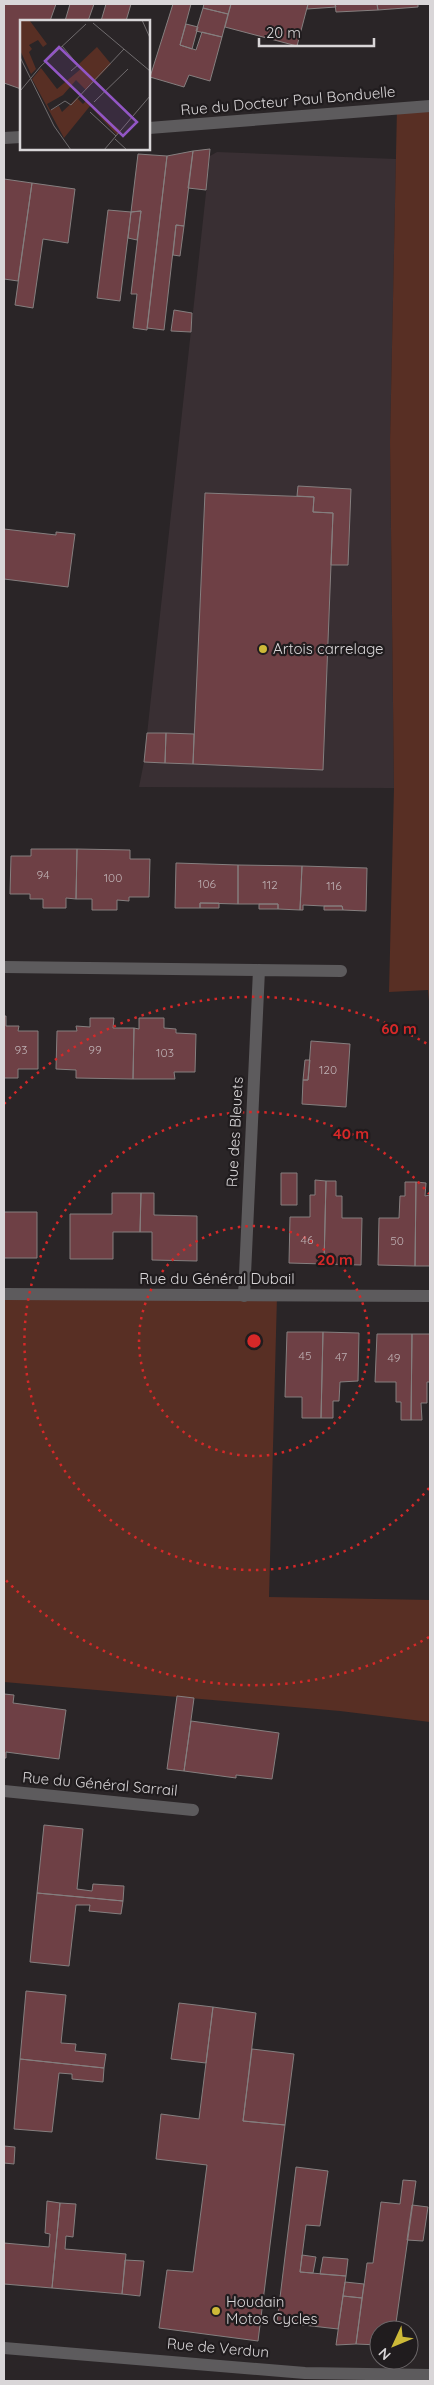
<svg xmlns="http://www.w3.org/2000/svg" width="434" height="2385" font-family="Quicksand,sans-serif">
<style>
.built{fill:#392f33}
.green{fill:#582f24}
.building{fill:#6e4045;stroke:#857f7f}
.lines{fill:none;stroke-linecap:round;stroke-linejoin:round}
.minor{stroke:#5d5b5d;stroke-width:12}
.ring{fill:none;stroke:#d62828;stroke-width:2.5;stroke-dasharray:2.5 5}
.poi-dot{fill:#cdb938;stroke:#201c1e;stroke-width:2}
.labels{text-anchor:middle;stroke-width:4.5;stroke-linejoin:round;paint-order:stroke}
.number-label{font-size:12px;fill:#beb0b3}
.street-label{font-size:15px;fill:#d9d6d8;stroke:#201c1e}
.poi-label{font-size:15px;fill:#d9d6d8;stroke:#201c1e;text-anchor:start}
.inset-road{fill:none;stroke:#706c6e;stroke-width:1}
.view{fill:#9256c5;fill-opacity:0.15;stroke:#9256c5;stroke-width:2.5}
.inset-edge{fill:none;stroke:#d9d6d8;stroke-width:2.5}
.centre{fill:#d62828;stroke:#201c1e;stroke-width:2.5}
.ring-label{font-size:15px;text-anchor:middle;font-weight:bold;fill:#d62828;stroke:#201c1e;stroke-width:4.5;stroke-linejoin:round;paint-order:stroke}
</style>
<rect width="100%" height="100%" fill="#2a2527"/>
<!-- built -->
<path class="built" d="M217,152L396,159L390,442L394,788L139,787L144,762L210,156Z"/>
<!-- green -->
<path class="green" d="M430,106V1012L428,990L389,992L394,788L390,442L397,108Z
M4,1294L277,1296L269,1597L430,1600V1722L340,1711L4,1682Z"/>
<!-- building -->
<path class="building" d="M4,4H56L50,21H21V89L4,83Z
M70,4H94L88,21H65Z
M106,4H131L126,21H101Z
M173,4H191L180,45L196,50L202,32L222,37L210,81L189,75L184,87L150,77Z
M204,4H231L228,14L203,8Z
M231,4H308L297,46L225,27Z
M308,4H335L336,7L307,9Z
M335,4H377L378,10L336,12Z
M377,4H418V7L378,10Z
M203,8L228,14L222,37L196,31Z
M186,24L198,27L192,49L180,45Z
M210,149L206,190L188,188L193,151Z
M193,151L184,226L176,225L164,330L147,328L167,156Z
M138,154L167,156L147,330L133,328L137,294H131L141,211L131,212Z
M4,179L32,183L18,281L4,279Z
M32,183L75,189L68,243L43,239L33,308L15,305Z
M108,210L131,212L120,301L97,298Z
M141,211L137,240L128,238L131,212Z
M176,225L184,226L180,256L173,255Z
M174,310L192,313L191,332L171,331Z
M298,486L351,489L348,565H331L333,513L313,512L314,497L297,496Z
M205,493L314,497L313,512L333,513L323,770L193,764Z
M4,529L56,535V532L75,534L68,587L4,579Z
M147,733H166L165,763L144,762Z
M166,733L194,734L193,764L165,763Z
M31,849H77L76,899L66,898V908H43V899H30V894H10L11,856H31Z
M77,849L130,850V859H150L149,897H129V901L117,900V910H92V899H76Z
M176,863L238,865V904L200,903V908H175Z
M238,865L302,866L300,910L278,909V904H238Z
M302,866L367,868L366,911L343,910L342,906H324L303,905V910H300Z
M200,903H219V908H200Z
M259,904H278V909H259Z
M324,906H342L343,910H324Z
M4,1016H6V1026H19L18,1031H38V1069H18V1078H4Z
M90,1018H114L113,1028H134L133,1079L76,1078V1070L56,1069L57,1031H77L76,1026L90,1027Z
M139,1018H164V1028L176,1029V1033L196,1034L195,1072H174L175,1079H133L134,1028L139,1029Z
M311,1041L350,1044L346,1107L302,1104L303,1080H308Z
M305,1060H310L308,1080H303Z
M281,1173H297V1205H281Z
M315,1180L326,1181L324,1264L289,1263L290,1217H310V1195H315Z
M326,1181H336V1196H342V1218H362L361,1265L324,1264Z
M405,1182H416L415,1266L378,1265L379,1218H399L400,1196H405Z
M416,1182L426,1183L425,1196L430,1195V1266H415Z
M112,1193H141L140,1232H113V1259H70V1214H112Z
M141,1193H154V1215L197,1216V1261L152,1260V1232H140Z
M4,1212H37V1258H4Z
M287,1332H323L321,1418H302V1397H285Z
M323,1332L359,1333L358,1381L340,1382L339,1401H333V1418H321Z
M377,1334H412L411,1420H401V1402H396V1382H375Z
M412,1334H430V1382H427V1403H421L422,1420H411Z
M4,1694L14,1695L13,1703L66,1710L59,1759L6,1752V1758H4Z
M177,1696L194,1698L184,1771L167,1769Z
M191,1721L279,1733L272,1779L236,1775V1778L184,1771Z
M44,1825L83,1829L77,1889L92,1891L93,1884L124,1886L123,1901L37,1893Z
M37,1893L123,1901L121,1914L89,1911L90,1905H76L69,1966L30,1962Z
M26,1991L66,1995L61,2043L76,2044L75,2051L106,2054L104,2068L20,2059Z
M179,2003L213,2007L206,2063L171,2059Z
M213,2007L256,2013L243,2121L285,2125L258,2341L159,2328L167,2270L193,2272L207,2165L156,2159L161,2114L199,2119Z
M252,2049L294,2054L285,2125L243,2121Z
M20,2059L104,2068L103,2082L72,2079V2074L59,2073L52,2132L14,2129Z
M4,2146L15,2147L14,2164L4,2163Z
M296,2167L328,2171L320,2226L306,2225L300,2272L346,2276L338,2329L277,2322Z
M403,2180L416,2181L395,2330H379V2345L356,2344L367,2263H373L381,2202L400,2204Z
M47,2201L60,2203L52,2288L4,2284V2243L49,2247L50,2234L45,2233Z
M60,2203L76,2204L73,2237L66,2236L65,2249L126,2254L122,2294L52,2288Z
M412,2205L428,2207L423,2241L407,2240Z
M302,2255L316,2257L313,2273L300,2272Z
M323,2257L348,2259L346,2276L320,2274Z
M125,2260L144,2261L140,2296L122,2294Z
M345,2282L364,2284L362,2298L343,2296Z
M343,2296L362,2298L356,2344L336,2345Z"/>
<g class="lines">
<!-- minor -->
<path class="minor" d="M149,128L430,106
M4,138L21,137
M4,967L341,971
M4,1294L430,1296
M244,1296L259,970
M4,1791L193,1810
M4,2348L305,2373L430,2375"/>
</g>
<!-- distance rings -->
<g class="ring">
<circle cx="254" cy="1341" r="115"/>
<path d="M429 1488A229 229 0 1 1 429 1194"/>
<path d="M429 1637A344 344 0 0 1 4 1578M4 1104A344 344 0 0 1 429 1045"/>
</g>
<!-- markers -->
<g class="poi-dot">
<circle cx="263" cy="649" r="5"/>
<circle cx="216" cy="2311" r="5"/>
</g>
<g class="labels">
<!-- number labels -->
<g class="number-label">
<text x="43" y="879">94</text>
<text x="113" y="882">100</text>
<text x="207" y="888">106</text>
<text x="270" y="889">112</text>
<text x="334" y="890">116</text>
<text x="21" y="1054">93</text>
<text x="95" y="1054">99</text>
<text x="165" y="1057">103</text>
<text x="328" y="1074">120</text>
<text x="307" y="1244">46</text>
<text x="397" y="1245">50</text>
<text x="305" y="1360">45</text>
<text x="341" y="1361">47</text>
<text x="394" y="1362">49</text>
</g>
<!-- street labels -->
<g class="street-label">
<text transform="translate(288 101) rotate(-5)" y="5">Rue du Docteur Paul Bonduelle</text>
<text transform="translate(235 1132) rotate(-87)" y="5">Rue des Bleuets</text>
<text x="217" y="1284">Rue du Général Dubail</text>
<text transform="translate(100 1784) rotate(5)" y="5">Rue du Général Sarrail</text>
<text transform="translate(218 2348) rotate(5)" y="5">Rue de Verdun</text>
</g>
<!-- poi labels -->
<g class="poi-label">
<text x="273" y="654">Artois carrelage</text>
<text x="226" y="2307">Houdain<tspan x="226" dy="17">Motos Cycles</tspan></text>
</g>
</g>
<!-- overview -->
<g transform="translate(20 20)">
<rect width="130" height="130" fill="#2a2527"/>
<path d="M0,0L10,1L27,24L23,27L18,20L9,25L12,29L9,32L16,49L11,54L0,30ZM77,27L91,44L66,70L56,60L43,75L27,84L30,90L39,86L42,92L57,78L63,84L66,81L101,111L97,115L70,86L44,118L12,59L21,48L37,69L62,48L59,44Z" fill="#582f24"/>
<path class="inset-road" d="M122,0L130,18M73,3L130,51M42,26L58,45L51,51M0,37L34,106L51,130M1,70L21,46L66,4M74,82L108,49M31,90L45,81L51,85L104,29M70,92L96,116M95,119L107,130M84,130L130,76"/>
<path class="view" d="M39,27L117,102L103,116L25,41Z"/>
<rect width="130" height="130" class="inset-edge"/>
</g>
<circle cx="254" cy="1341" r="8" class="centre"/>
<g class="ring-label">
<text x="399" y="1034">60 m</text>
<text x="351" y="1139">40 m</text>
<text x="335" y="1265">20 m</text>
</g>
<!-- border -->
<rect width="434" height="2385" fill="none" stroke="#d9d6d8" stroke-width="10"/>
<!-- north arrow -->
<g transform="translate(394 2345) rotate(226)"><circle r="24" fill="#201c1e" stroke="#6a6668"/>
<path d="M0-4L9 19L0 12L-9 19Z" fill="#cdb938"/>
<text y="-8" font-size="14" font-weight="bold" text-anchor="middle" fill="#d9d6d8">N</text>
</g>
<!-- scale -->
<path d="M259 38v8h115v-8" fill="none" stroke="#d9d6d8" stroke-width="2.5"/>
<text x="266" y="38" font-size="15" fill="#d9d6d8" stroke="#201c1e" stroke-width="4" paint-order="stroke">20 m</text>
</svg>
